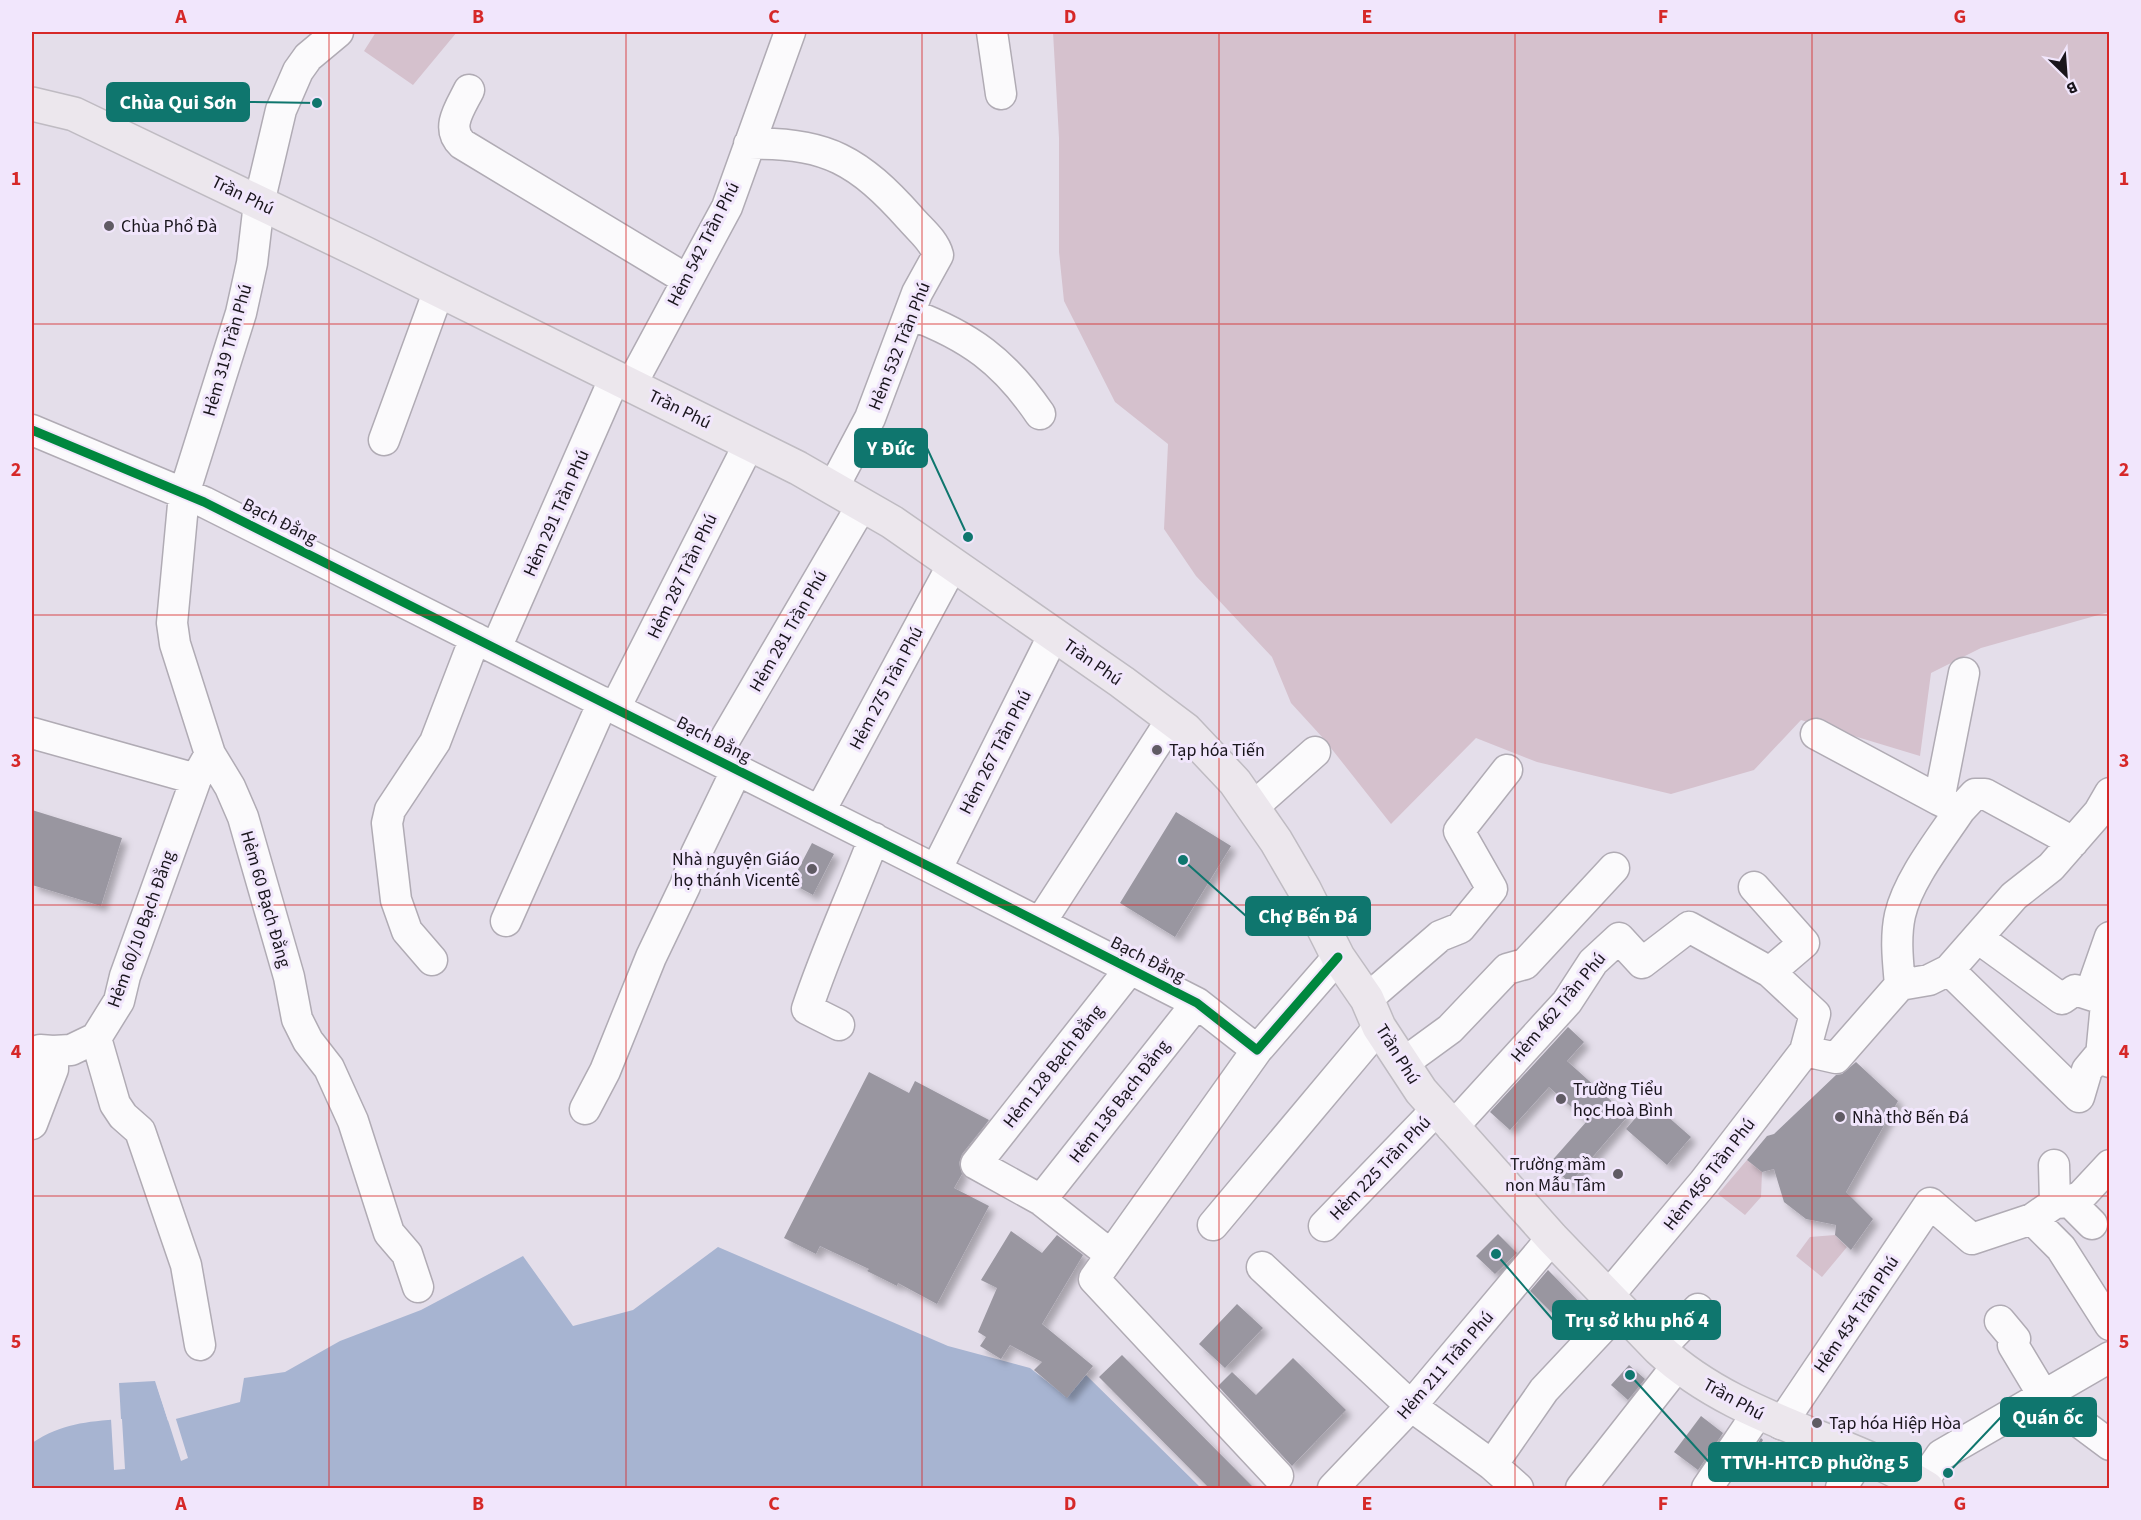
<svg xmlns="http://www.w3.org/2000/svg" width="2141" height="1520" font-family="'Source Sans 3',sans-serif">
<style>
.green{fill:#d5c1cd}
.water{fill:#a7b4d1}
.pier{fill:#e4deea}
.building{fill:#9996a0;filter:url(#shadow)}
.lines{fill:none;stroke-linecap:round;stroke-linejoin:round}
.minor-casing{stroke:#b0abb4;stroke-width:33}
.major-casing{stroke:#bfbbc2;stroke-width:36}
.minor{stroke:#fbfafc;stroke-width:30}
.major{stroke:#ece7ed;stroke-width:33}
.cycleway-casing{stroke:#f1e6fc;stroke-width:13}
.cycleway{stroke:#00873e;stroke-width:9}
.grid{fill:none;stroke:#d62828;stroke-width:1.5;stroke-opacity:0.55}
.poi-dot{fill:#605b64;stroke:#f1e6fc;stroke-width:2}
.labels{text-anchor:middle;stroke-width:6;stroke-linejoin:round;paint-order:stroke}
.street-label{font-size:18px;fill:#19151c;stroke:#f1e6fc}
.poi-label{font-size:18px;fill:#19151c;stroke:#f1e6fc;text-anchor:start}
.leader{fill:none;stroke:#0f766e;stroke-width:2}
.callout-dot{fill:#0f766e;stroke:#f1e6fc;stroke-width:2}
.callout{fill:#0f766e;stroke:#0f766e;stroke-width:2}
.callout-label{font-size:20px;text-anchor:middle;font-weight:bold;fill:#fff}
.neatline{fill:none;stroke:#d62828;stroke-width:2}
.grid-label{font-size:20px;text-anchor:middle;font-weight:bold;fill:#d62828}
</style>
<defs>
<filter id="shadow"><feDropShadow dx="5.5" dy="5.5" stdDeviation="3" flood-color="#0004"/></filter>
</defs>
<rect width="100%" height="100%" fill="#e4deea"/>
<!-- green -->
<path class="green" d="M376,32H457L413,85L364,51Z
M1053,32H2109V612L1981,648L1931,673L1920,756L1801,720L1754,770L1671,794L1537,762L1476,738L1391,824L1323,738L1291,703L1272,657L1196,576L1164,529L1168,444L1115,402L1064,301L1059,252V138Z
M1747,1160L1762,1172L1761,1197L1745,1215L1718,1194Z
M1835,1235L1847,1247L1822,1277L1796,1256L1810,1237Z"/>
<!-- water -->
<path class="water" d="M718,1247L948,1346L1030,1368L1067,1397L1086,1375L1201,1488H32V1443C63,1423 85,1422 121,1419L119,1383L155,1381L168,1421L240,1402L244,1378L285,1372L340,1341L421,1310L523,1256L573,1326L633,1310Z"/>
<!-- pier -->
<path class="pier" d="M160,1385L170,1417L175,1416L188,1458L181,1461L157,1386Z
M111,1419H122L125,1469L114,1470Z"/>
<!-- building -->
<path class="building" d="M32,810L122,838L101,906L32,885Z
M1176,812L1231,846L1175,937L1120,903Z
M812,843L834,854L813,895L791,883Z
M1568,1027L1584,1042L1567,1061L1628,1116L1570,1183L1549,1164L1587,1121L1549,1087L1510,1130L1490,1112Z
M1856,1062L1898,1101L1846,1192L1873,1219L1851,1250L1835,1235L1836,1225L1806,1219L1784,1202L1774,1169L1762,1172L1747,1160L1767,1136L1774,1134L1836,1075L1842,1074Z
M869,1072L909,1093L915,1081L989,1120L962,1154L959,1163L962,1174L954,1188L989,1206L937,1304L898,1283L897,1286L867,1271L869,1269L820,1246L816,1254L784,1238Z
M1650,1101L1691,1137L1667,1165L1626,1129Z
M1011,1231L1042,1253L1057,1235L1083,1255L1042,1324L1093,1366L1067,1398L1034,1370L1042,1362L1010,1345L1001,1359L980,1346L986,1337L978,1332L997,1288L981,1280Z
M1498,1234L1517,1253L1495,1274L1476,1256Z
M1548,1270L1587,1310L1582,1315L1585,1318L1571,1332L1530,1291Z
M1237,1304L1263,1328L1225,1368L1199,1344Z
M1122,1355L1254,1488H1209L1099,1377Z
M1293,1358L1346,1410L1292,1466L1218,1386L1232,1372L1256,1395Z
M1629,1365L1645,1379L1628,1400L1611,1385Z
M1701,1416L1723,1433L1698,1470L1674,1452Z
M1761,1438L1763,1440L1754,1457L1757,1459L1752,1466L1745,1463Z"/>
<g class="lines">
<defs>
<path id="minor" d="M338,32L308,57L298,71L281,110L259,203L252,263L241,313L184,494L172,623L175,644L210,754L230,787L243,817L289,977L297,1019L308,1041L329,1068L353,1121L389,1233L407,1254L418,1287
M992,32L1001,94
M469,90C460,108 445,128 462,144L686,279
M749,144C826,141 860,162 910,218C920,230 934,240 938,255L917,293L870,418L833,488
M910,314C969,336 1004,361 1040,414
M631,385L727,207L790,32
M32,430L204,502L936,870L1197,1003L1257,1050L1338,957
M384,440L439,290
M496,648L615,377
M615,708L749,444
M32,733L196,779
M1816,734L1939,800
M714,758L862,505
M1252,808L1315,752
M1960,810L1975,794H1985L2073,842
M820,811L953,564
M936,870L1054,634
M1754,887L1804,943L1770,972
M506,921L603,702
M1040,923L1172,719
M1978,938L2062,999L2075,990L2103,999L2110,1005
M432,960L407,931L396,900L387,823L390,810L435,742L475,638
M1949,970L2079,1097L2087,1070L2097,1058H2102
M1900,985C1898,962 1895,938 1900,915C1908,880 1940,840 1960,810L1939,800L1964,673
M2090,994L2110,937
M1367,999L1440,936L1460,928L1492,889L1459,831L1507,770
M2106,1004L2101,1056L2104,1060L2110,1062
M839,1025L807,1009C826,951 852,896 874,838
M96,1038L115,1104L123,1116L140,1131L186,1265L200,1345
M1257,1050L1094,1279L1278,1476
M1805,1051L1836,1058L1900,985L1929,980L1949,970L2014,896L2051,867L2099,812L2110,793
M32,1064L53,1051L71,1050L96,1038L119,1001L125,976L196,779L210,754
M1402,1064L1450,1029L1507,969L1525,964L1614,868
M585,1109L605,1071L651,957L685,886L696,854L737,769
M32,1124L53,1069V1051L40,1050
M1452,1128L1567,1002L1593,962L1619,938L1642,963L1689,927L1770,972L1815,1014L1805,1051L1704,1182L1609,1295
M2054,1165L2055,1203
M1041,1200L1197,1003
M2070,1202L2092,1224
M2032,1219L2055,1203L2070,1202L2082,1195L2110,1165
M1213,1225L1379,1027
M1324,1226L1437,1109
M1111,1255L1041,1200L976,1164L1130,969
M1262,1267L1411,1406L1492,1465L1518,1488
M2000,1321L2015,1339L2013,1345L2043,1395L2110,1445
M1659,1349L1698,1309
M1781,1424L1930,1203L1972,1239L2032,1219L2061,1248L2110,1325
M1492,1465L1544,1390L1621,1308
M1921,1484L1941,1455L2110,1357
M1333,1488L1411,1406L1552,1238
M1581,1488L1677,1366
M1707,1488L1757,1414
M1841,1488L1861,1457"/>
<path id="major" d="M32,104L74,114L364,253L798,468L892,522L1122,682L1186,730L1235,782L1276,841L1304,889L1338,957L1367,999L1379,1027L1421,1091L1552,1238L1659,1349C1735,1420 1841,1436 1927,1488"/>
</defs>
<!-- minor casing -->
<use href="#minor" class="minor-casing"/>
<!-- major casing -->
<use href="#major" class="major-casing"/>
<!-- minor -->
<use href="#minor" class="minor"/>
<!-- major -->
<use href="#major" class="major"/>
<defs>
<path id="cycleway" d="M32,430L204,502L936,870L1197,1003L1257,1050L1338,957"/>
</defs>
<!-- cycleway casing -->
<use href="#cycleway" class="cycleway-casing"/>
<!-- cycleway -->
<use href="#cycleway" class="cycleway"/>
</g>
<!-- grid -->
<path class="grid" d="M329,32V1488M626,32V1488M922,32V1488M1219,32V1488M1515,32V1488M1812,32V1488M32,324H2110M32,615H2110M32,905H2110M32,1196H2110"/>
<!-- markers -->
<g class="poi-dot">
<circle cx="109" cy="226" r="6"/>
<circle cx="1157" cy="750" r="6"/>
<circle cx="812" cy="869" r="6"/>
<circle cx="1561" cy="1099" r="6"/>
<circle cx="1840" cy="1117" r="6"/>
<circle cx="1618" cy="1174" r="6"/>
<circle cx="1817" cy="1423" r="6"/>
</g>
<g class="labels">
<!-- street labels -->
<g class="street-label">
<text transform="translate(243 195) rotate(26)" y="6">Trần Phú</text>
<text transform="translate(703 244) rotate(-63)" y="6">Hẻm 542 Trần Phú</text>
<text transform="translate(899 346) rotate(-68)" y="6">Hẻm 532 Trần Phú</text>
<text transform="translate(227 350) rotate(-74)" y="6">Hẻm 319 Trần Phú</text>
<text transform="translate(680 409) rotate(26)" y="6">Trần Phú</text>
<text transform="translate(556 513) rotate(-66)" y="6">Hẻm 291 Trần Phú</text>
<text transform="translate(280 521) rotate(27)" y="6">Bạch Đằng</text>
<text transform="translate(682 576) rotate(-64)" y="6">Hẻm 287 Trần Phú</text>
<text transform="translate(788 631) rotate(-60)" y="6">Hẻm 281 Trần Phú</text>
<text transform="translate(1093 662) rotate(35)" y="6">Trần Phú</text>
<text transform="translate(886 688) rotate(-62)" y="6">Hẻm 275 Trần Phú</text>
<text transform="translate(714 739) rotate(27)" y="6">Bạch Đằng</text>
<text transform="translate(995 752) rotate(-63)" y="6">Hẻm 267 Trần Phú</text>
<text transform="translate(266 899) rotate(74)" y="6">Hẻm 60 Bạch Đằng</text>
<text transform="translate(141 929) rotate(-70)" y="6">Hẻm 60/10 Bạch Đằng</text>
<text transform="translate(1148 959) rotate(27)" y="6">Bạch Đằng</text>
<text transform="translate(1558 1007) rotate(-50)" y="6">Hẻm 462 Trần Phú</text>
<text transform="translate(1398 1054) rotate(58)" y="6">Trần Phú</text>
<text transform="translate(1053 1066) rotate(-52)" y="6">Hẻm 128 Bạch Đằng</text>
<text transform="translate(1119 1101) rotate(-52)" y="6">Hẻm 136 Bạch Đằng</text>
<text transform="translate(1380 1168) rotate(-46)" y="6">Hẻm 225 Trần Phú</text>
<text transform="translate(1709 1174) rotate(-52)" y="6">Hẻm 456 Trần Phú</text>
<text transform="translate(1856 1314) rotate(-56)" y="6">Hẻm 454 Trần Phú</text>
<text transform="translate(1445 1365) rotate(-49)" y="6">Hẻm 211 Trần Phú</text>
<text transform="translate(1734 1399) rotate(29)" y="6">Trần Phú</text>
</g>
<!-- poi labels -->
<g class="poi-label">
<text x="121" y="232">Chùa Phổ Đà</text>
<text x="1169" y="756">Tạp hóa Tiến</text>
<text x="800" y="865" text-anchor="end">Nhà nguyện Giáo<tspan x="800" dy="21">họ thánh Vicentê</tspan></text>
<text x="1573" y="1095">Trường Tiểu<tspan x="1573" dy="21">học Hoà Bình</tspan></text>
<text x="1852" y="1123">Nhà thờ Bến Đá</text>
<text x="1606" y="1170" text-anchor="end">Trường mầm<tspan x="1606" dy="21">non Mẫu Tâm</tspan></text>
<text x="1829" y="1429">Tạp hóa Hiệp Hòa</text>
</g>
</g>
<!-- callouts -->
<path class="leader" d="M317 103L249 102M968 537L927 448M1183 860L1246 916M1496 1254L1553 1320M1948 1473L2001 1417M1630 1375L1709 1462"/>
<g class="callout-dot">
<circle cx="317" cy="103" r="6"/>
<circle cx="968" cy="537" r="6"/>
<circle cx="1183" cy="860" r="6"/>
<circle cx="1496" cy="1254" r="6"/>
<circle cx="1948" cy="1473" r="6"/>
<circle cx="1630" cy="1375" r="6"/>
</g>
<g class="callout">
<rect x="107" y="83" width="142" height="38" rx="6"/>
<rect x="855" y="429" width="72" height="38" rx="6"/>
<rect x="1246" y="897" width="124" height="38" rx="6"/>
<rect x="1553" y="1301" width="167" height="38" rx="6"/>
<rect x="2001" y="1398" width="95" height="38" rx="6"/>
<rect x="1709" y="1443" width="212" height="38" rx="6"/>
</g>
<g class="callout-label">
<text x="178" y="109">Chùa Qui Sơn</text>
<text x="891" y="455">Y Đức</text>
<text x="1308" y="923">Chợ Bến Đá</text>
<text x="1637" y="1327">Trụ sở khu phố 4</text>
<text x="2048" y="1424">Quán ốc</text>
<text x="1815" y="1469">TTVH-HTCĐ phường 5</text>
</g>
<!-- border -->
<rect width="2141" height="1520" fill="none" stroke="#f1e6fc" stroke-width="66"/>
<!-- north arrow -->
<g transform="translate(2066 75) rotate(155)" stroke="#f1e6fc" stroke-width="4.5" paint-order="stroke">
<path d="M0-4.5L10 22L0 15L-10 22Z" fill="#19151c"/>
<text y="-9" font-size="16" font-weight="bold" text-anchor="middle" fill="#19151c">B</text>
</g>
<rect x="33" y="33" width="2075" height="1454" class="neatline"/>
<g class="grid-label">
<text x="181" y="23">A</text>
<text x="478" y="23">B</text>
<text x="774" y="23">C</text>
<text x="1070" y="23">D</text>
<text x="1367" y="23">E</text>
<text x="1663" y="23">F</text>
<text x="1960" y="23">G</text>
<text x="16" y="185">1</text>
<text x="2124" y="185">1</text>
<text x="16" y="476">2</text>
<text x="2124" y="476">2</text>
<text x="16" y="767">3</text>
<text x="2124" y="767">3</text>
<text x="16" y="1058">4</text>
<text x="2124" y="1058">4</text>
<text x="16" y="1348">5</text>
<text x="2124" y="1348">5</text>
<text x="181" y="1510">A</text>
<text x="478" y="1510">B</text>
<text x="774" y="1510">C</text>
<text x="1070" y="1510">D</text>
<text x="1367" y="1510">E</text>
<text x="1663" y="1510">F</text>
<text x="1960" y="1510">G</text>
</g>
</svg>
